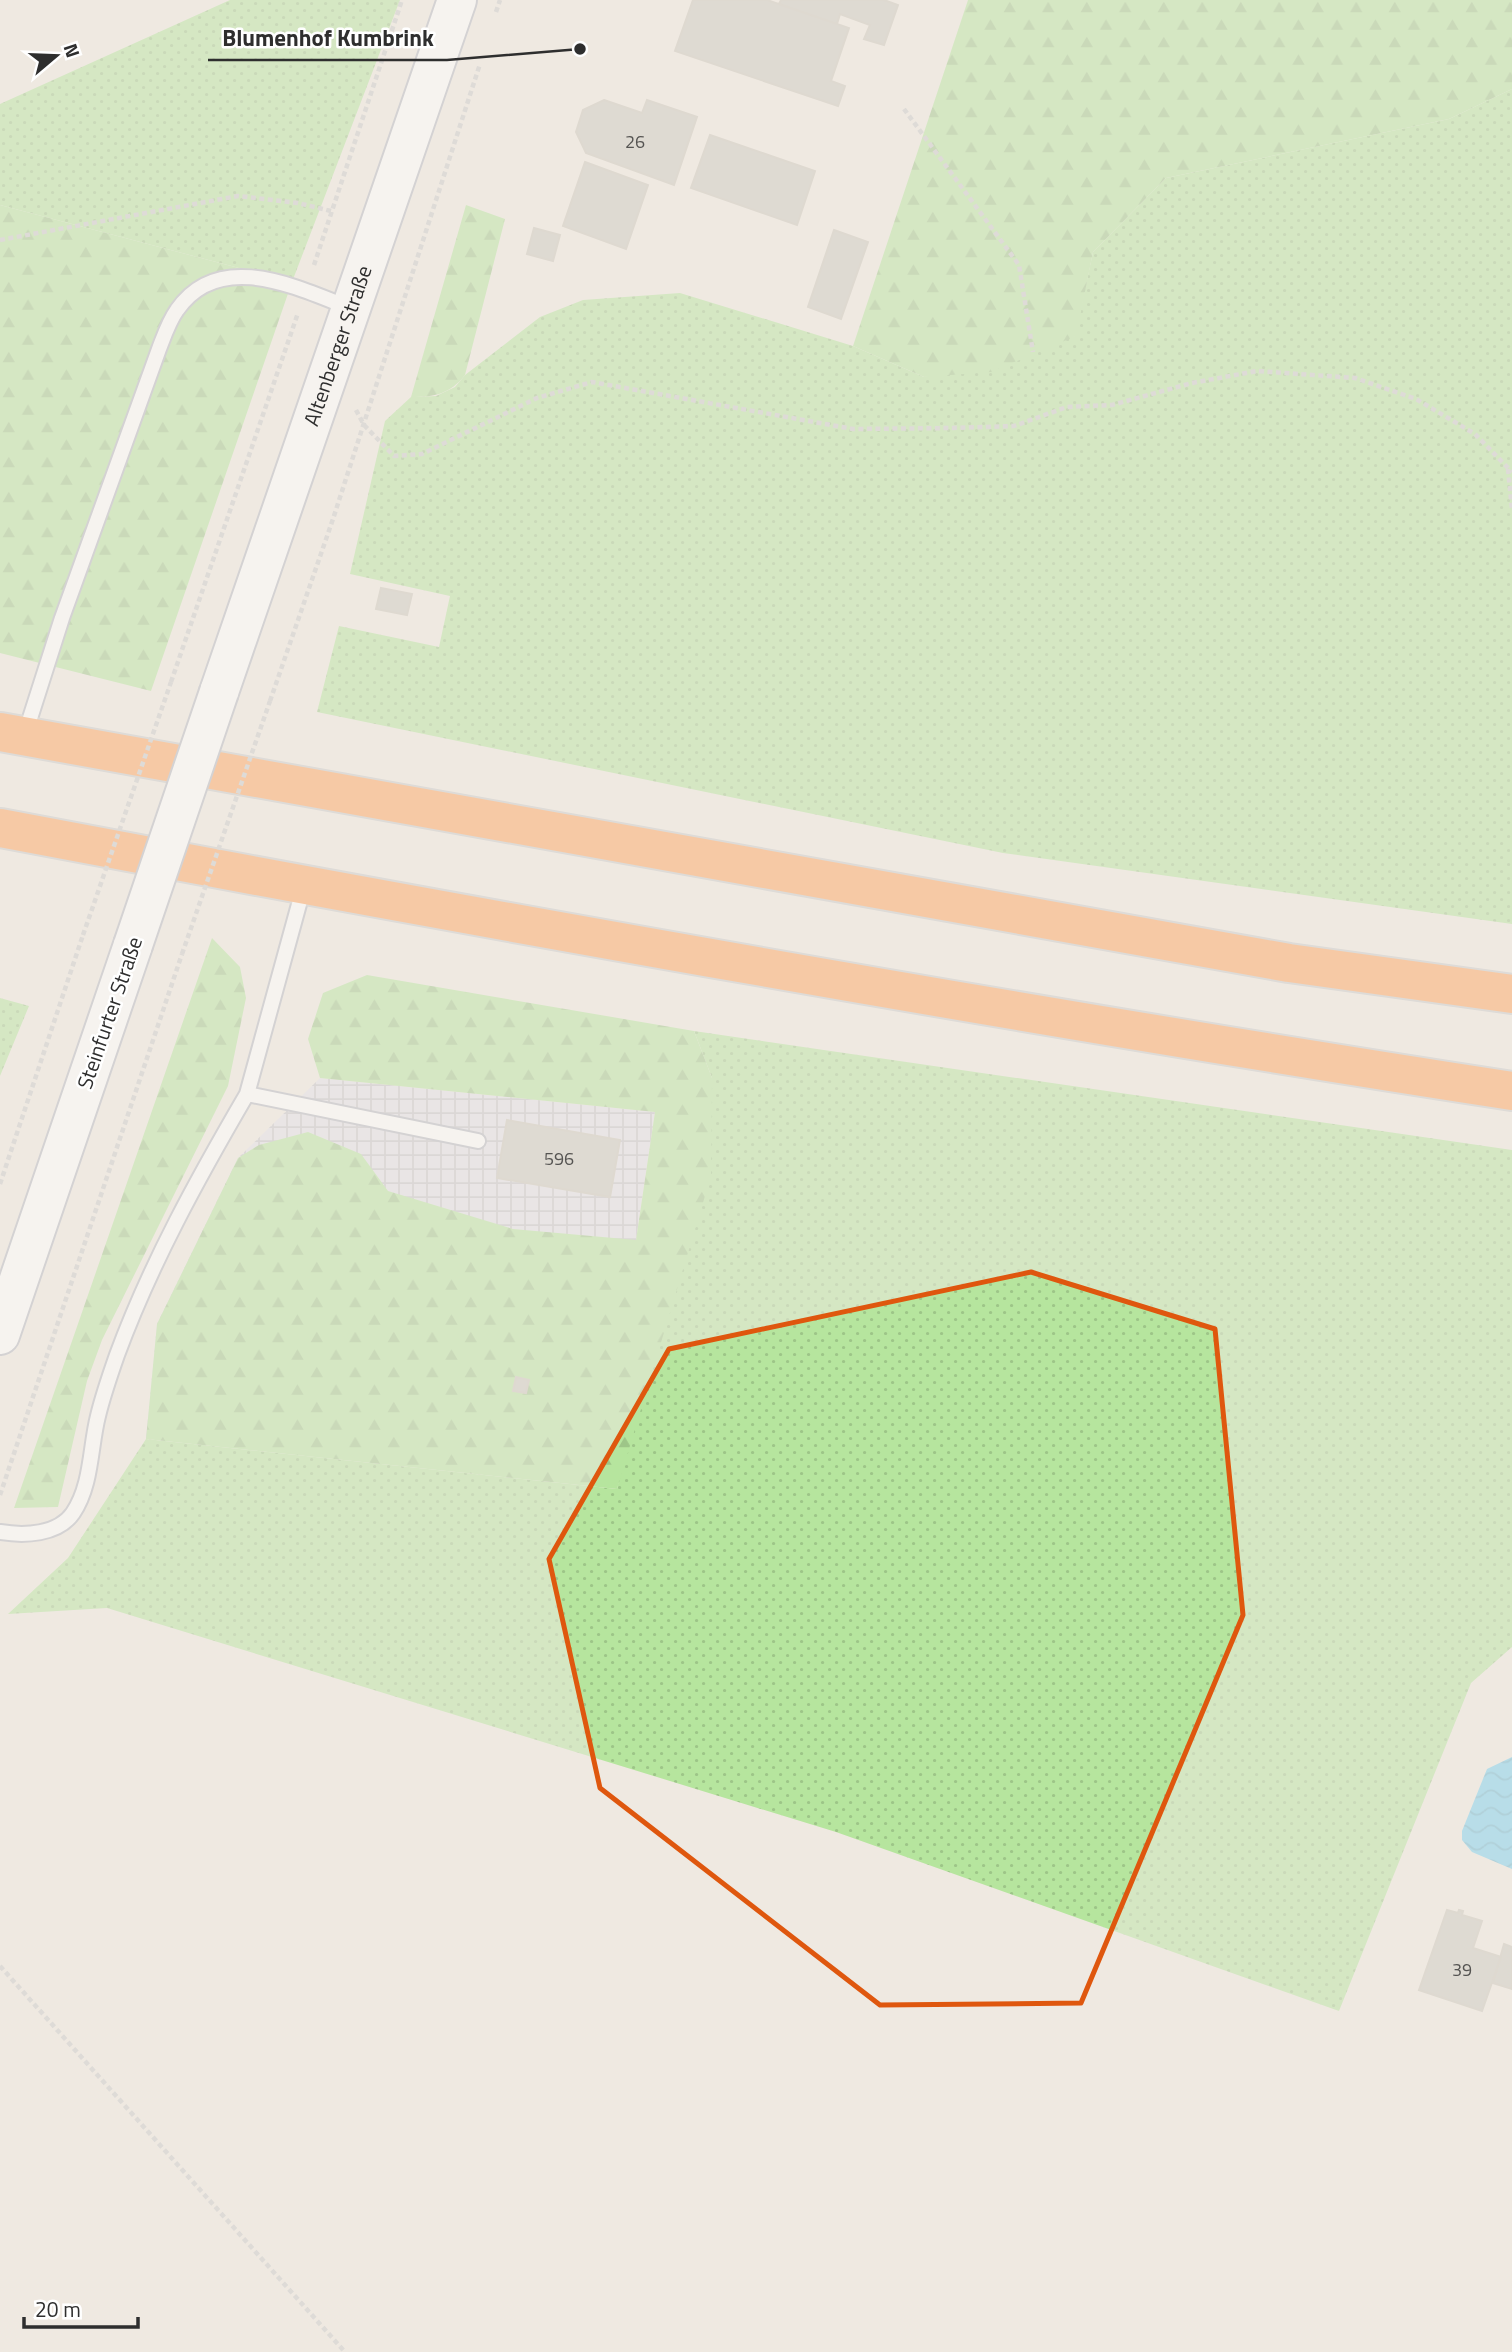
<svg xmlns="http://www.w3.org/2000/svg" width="1512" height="2352" font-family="'Titillium Web',sans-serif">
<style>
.industrial{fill:url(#industrial-grid)}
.grass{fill:url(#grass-dots)}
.forest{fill:url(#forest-firs)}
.water{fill:url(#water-waves)}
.building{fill:#cbc7bf;stroke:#cbc5ba;stroke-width:2}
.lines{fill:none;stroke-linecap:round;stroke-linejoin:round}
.lane-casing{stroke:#b4b7c1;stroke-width:18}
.secondary-casing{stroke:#b4b7c1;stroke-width:42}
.highway-casing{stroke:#c9c9c9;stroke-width:42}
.path{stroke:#c9c9c9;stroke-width:4.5;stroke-dasharray:5 3.5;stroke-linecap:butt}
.lane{stroke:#fff;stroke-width:14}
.secondary{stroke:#fff;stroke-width:38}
.highway{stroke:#ffa35c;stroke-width:38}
.secondary-bridge-casing{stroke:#b4b7c1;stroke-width:42;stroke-linecap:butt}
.path-bridge{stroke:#c9c9c9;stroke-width:4.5;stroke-dasharray:5 3.5;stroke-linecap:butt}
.secondary-bridge{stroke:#fff;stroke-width:38}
.marked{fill:none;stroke:#df570e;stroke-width:5;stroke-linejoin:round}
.labels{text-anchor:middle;stroke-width:5;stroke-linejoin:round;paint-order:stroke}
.number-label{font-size:18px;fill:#555452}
.street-label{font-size:21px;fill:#2e2e2e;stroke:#fff}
.leader{fill:none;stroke:#2e2e2e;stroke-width:2.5}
.callout-dot{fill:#2e2e2e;stroke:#fff;stroke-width:2.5}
.callout-label{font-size:23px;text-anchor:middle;font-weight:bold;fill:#2e2e2e;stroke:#fff;stroke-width:5;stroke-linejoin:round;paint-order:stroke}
</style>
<defs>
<pattern id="industrial-grid" width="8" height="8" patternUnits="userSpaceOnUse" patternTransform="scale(1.75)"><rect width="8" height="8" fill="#e3e1e8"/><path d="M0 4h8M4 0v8" fill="none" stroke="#c3c1c7"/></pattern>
<pattern id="grass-dots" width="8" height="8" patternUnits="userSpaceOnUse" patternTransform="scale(1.75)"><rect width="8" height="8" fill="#b6e59e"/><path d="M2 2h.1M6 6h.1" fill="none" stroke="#9dc588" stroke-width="1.8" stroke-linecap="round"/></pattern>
<pattern id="forest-firs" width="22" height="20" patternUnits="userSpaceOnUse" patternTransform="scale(1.75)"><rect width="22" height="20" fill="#b6e59e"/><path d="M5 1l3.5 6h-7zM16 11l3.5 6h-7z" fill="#9dc588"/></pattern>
<pattern id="water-waves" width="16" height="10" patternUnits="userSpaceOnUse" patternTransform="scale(1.75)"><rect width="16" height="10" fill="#75cff0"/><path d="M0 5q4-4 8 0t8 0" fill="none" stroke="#66b2ce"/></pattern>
</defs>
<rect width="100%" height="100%" fill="#efe9e1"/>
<!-- industrial -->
<path class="industrial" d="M320,1078L655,1112L636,1240L146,1439L157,1324L238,1158Z"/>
<!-- grass -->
<path class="grass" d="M230,0H400L292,282L0,205V104Z
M1512,89V924L1003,853L317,712L339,626L439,647L450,596L350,574L385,421L411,397L436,396L455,387L465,375L540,317L583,300L680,293L853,346L924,377L1075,336L1093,252L1166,178L1449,119Z
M0,998L29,1006L0,1076Z
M694,1031L1512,1150V1647L1471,1683L1339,2011L836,1832L107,1608L8,1614L68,1558L146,1439L617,1489L712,1078Z"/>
<!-- forest -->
<path class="forest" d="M968,0H1512V89L1449,119L1166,178L1093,252L1076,336L991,372L924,377L853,346Z
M0,205L292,282L151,691L0,653Z
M466,205L505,219L465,375C450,394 435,397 411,397Z
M212,938L240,967L246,998L228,1086L102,1340L87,1381L58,1507L14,1508Z
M367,975L694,1031L712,1078L711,1176L617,1489L146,1439L157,1324L238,1158L259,1145L308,1132L361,1154L388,1191L513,1229L636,1240L655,1112L320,1078L308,1039L323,993Z"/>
<!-- water -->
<path class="water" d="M1512,1757V1869L1472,1852L1462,1840V1831L1487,1769Z"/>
<!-- building -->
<path class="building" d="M693,0H767L849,28L831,81L845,86L838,106L675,51Z
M781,0H884L898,5L884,45L864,39L870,25L840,14L837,24L779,4Z
M604,100L642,113L647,100L697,117L674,185L586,153L576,132L583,110Z
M710,135L815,171L797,225L691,188Z
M585,162L648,185L626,249L563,226Z
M534,228L560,235L553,261L527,254Z
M834,230L868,242L841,319L808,307Z
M381,588L412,594L407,615L376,609Z
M507,1120L620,1140L610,1197L497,1178Z
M516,1377L529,1380L526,1393L513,1391Z
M1447,1910L1458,1913L1459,1910L1463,1911L1462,1915L1482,1921L1473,1948L1501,1957L1482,2011L1419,1990Z
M1504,1944L1512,1947V1989L1493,1983Z"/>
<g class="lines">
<defs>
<path id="lane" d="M25,734L62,618L159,349C164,336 169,321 177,310C219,249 296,287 350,308
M247,1094L304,886
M0,1532C24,1536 58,1535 73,1513C92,1485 90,1447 98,1416C103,1395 110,1375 117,1355C151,1263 198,1178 247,1094L478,1141"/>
<g id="secondary">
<path id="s1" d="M219,692L457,0"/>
<path d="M0,1335L133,945"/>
</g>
<path id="highway" d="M0,732L1289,963L1512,994
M0,828C503,923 1006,1013 1512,1091"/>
</defs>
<!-- lane casing -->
<use href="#lane" class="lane-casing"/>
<!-- secondary casing -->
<use href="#secondary" class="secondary-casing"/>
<!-- highway casing -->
<use href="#highway" class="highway-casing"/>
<!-- path -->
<path class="path" d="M496,12L500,0
M904,109L1019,265L1033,352
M0,240L238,196L298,203L331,211
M314,265L402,0
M356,410L364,425L394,456L422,454L537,398L592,382L853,429L953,428L1014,426L1067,407L1112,405L1192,383L1257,371L1355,378L1416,399L1475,434L1512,472
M1508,469L1512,509
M171,682L298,313
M270,701L333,519L480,64
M0,1184L83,935
M0,1495L182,954
M0,1966L345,2352"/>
<!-- lane -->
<use href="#lane" class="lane"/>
<!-- secondary -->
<use href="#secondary" class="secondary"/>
<!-- highway -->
<use href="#highway" class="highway"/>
<defs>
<path id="secondary-bridge" d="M133,945L219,692"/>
</defs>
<!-- secondary-bridge casing -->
<use href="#secondary-bridge" class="secondary-bridge-casing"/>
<!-- path-bridge -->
<path class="path-bridge" d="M83,935L171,682
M182,954L270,701"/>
<!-- secondary-bridge -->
<use href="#secondary-bridge" class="secondary-bridge"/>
</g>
<!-- marked area -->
<path d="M0 0H1512V2352H0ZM1031,1272L1215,1329L1243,1615L1081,2003L880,2005L600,1788L549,1559L669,1349Z" fill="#efe9e1" fill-opacity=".55" fill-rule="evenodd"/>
<path class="marked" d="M1031,1272L1215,1329L1243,1615L1081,2003L880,2005L600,1788L549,1559L669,1349Z"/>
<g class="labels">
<!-- number labels -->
<g class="number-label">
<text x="635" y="148">26</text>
<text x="559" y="1165">596</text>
<text x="1462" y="1976">39</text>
</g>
<!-- street labels -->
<g class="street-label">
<text dy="7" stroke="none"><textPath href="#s1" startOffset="366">Altenberger Straße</textPath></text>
<text transform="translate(110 1013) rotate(-71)" y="7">Steinfurter Straße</text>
</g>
</g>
<!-- callouts -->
<path class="leader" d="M580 49L447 60H208"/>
<circle class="callout-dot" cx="580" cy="49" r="7"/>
<g class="callout-label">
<text x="328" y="46">Blumenhof Kumbrink</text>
</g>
<!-- north arrow -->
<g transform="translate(56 56) rotate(71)" stroke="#ffffff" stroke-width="5" paint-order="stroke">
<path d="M0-5L12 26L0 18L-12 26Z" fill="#2e2e2e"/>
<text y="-10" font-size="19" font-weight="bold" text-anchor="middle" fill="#2e2e2e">N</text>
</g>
<!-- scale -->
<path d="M24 2317v10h114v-10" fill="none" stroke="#2e2e2e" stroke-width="3.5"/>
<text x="35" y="2317" font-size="21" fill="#2e2e2e" stroke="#ffffff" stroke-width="5" paint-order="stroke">20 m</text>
</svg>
